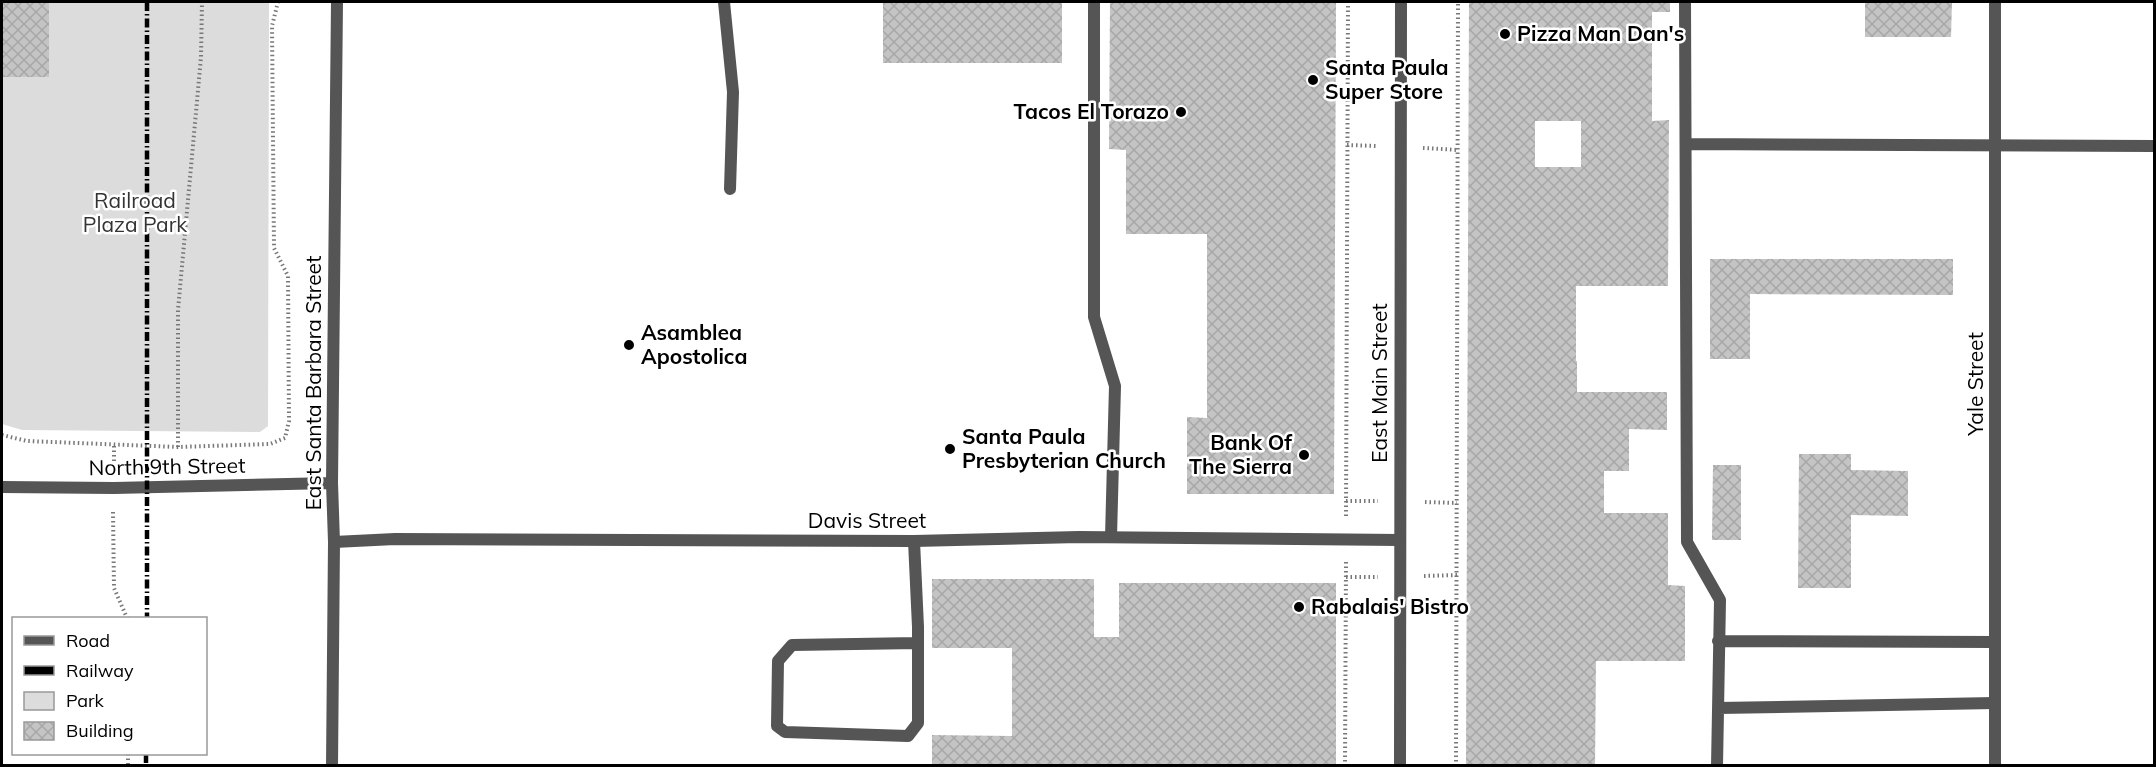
<svg xmlns="http://www.w3.org/2000/svg" width="2156" height="767" font-family="Mulish,sans-serif">
<style>
.green{fill:#dcdcdc}
.building{fill:url(#building-cross-hatch);fill-rule:evenodd}
.lines{fill:none;stroke-linecap:round;stroke-linejoin:round}
.path{stroke:#777;stroke-width:4;stroke-dasharray:1.5 3;stroke-linecap:butt}
.service{stroke:#555;stroke-width:12}
.minor{stroke:#555;stroke-width:12}
.tertiary{stroke:#555;stroke-width:12}
.rail{stroke:#000;stroke-width:4.5;stroke-dasharray:9 3 1.5 3;stroke-linecap:butt}
.poi-dot{fill:#000;stroke:#fff;stroke-width:2}
.labels{text-anchor:middle;stroke-width:5;stroke-linejoin:round;paint-order:stroke}
.poi-label{font-size:21px;font-weight:bold;fill:#000;stroke:#fff;text-anchor:start}
.park-label{font-size:21px;fill:#333;stroke:#fff}
.street-label{font-size:21px;fill:#000;stroke:#fff}
</style>
<defs>
<pattern id="building-cross-hatch" width="8" height="8" patternUnits="userSpaceOnUse" patternTransform="scale(1.5)"><rect width="8" height="8" fill="#c4c4c4"/><path d="M0 0l8 8M0 8l8-8" fill="none" stroke="#a7a7a7"/></pattern>
</defs>
<rect width="100%" height="100%" fill="#fff"/>
<!-- green -->
<path class="green" d="M2,2H269L268,426L260,432L22,430L2,424Z"/>
<!-- building -->
<path class="building" d="M2,2H49V77H2Z
M883,2H1062V63H883Z
M1110,2H1336L1334,494H1187V417L1207,418V234H1126V150L1109,149Z
M1469,2H1670V12H1652V121L1669,120L1668,286H1576V361H1577V392H1667V430L1629,429V471H1604V513H1668V585L1685,586V661H1596L1595,766H1466ZM1535,121H1581V167H1535Z
M1865,2H1952L1951,37H1865Z
M1710,259H1953V295L1750,294V359H1710Z
M1799,454H1851V470L1908,471V516L1851,515V588H1798Z
M1713,465H1741V540H1712Z
M932,579H1094V637H1119V583H1336V766H932V735L1012,736V648H932Z"/>
<g class="lines">
<!-- path -->
<path class="path" d="M1347,145L1376,146
M1423,148L1458,150
M2,435L27,441L178,447L270,444L285,438L289,421L288,276L274,248L272,26L278,2
M114,446V463
M178,447V310L201,57L202,2
M1346,501H1378
M1425,502L1457,503
M113,512L114,588L127,618
M1346,516L1348,2
M1424,576L1457,575
M1346,577H1378
M128,754V766
M1345,766L1346,562
M1456,766L1458,2"/>
<!-- service -->
<path class="service" d="M724,2L733,92L730,189
M1094,2V317L1115,386L1111,537
M1685,2L1687,542L1720,600L1717,766
M1686,144L2154,146
M914,541L918,627V723L908,736L785,732L777,726L778,661L792,645L918,643
M1718,641L1995,642
M1718,708L1995,703"/>
<!-- minor -->
<path class="minor" d="M1995,2V766
M2,487L114,488L332,483
M334,542L395,539L914,541L1079,537L1399,540
M332,766L334,542L332,483L337,2"/>
<!-- tertiary -->
<path class="tertiary" d="M1400,766L1401,2"/>
<!-- rail -->
<path class="rail" d="M147,2V618
M146,754V766"/>
</g>
<!-- markers -->
<g class="poi-dot">
<circle cx="1505" cy="34" r="6"/>
<circle cx="1313" cy="80" r="6"/>
<circle cx="1181" cy="112" r="6"/>
<circle cx="629" cy="345" r="6"/>
<circle cx="950" cy="449" r="6"/>
<circle cx="1304" cy="455" r="6"/>
<circle cx="1299" cy="607" r="6"/>
</g>
<g class="labels">
<!-- poi labels -->
<g class="poi-label">
<text x="1517" y="41">Pizza Man Dan's</text>
<text x="1325" y="75">Santa Paula<tspan x="1325" dy="24">Super Store</tspan></text>
<text x="1169" y="119" text-anchor="end">Tacos El Torazo</text>
<text x="641" y="340">Asamblea<tspan x="641" dy="24">Apostolica</tspan></text>
<text x="962" y="444">Santa Paula<tspan x="962" dy="24">Presbyterian Church</tspan></text>
<text x="1292" y="450" text-anchor="end">Bank Of<tspan x="1292" dy="24">The Sierra</tspan></text>
<text x="1311" y="614">Rabalais' Bistro</text>
</g>
<!-- park labels -->
<g class="park-label">
<text x="135" y="208">Railroad<tspan x="135" dy="24">Plaza Park</tspan></text>
</g>
<!-- street labels -->
<g class="street-label">
<text transform="translate(314 383) rotate(-90)" y="7">East Santa Barbara Street</text>
<text transform="translate(1380 383) rotate(-90)" y="7">East Main Street</text>
<text transform="translate(1976 384) rotate(-90)" y="7">Yale Street</text>
<text transform="translate(167 467) rotate(-1)" y="7">North 9th Street</text>
<text x="867" y="528">Davis Street</text>
</g>
</g>
<!-- border -->
<rect width="2156" height="767" fill="none" stroke="#000000" stroke-width="6"/>
<!-- legend -->
<rect x="12" y="617" width="195" height="138" fill="#ffffff" stroke="#999999" stroke-width="1.5"/>
<rect x="24" y="636" width="30" height="9" fill="#555555" stroke="#999999" stroke-width="1.5"/>
<text x="66" y="647" font-size="18" fill="#000000">Road</text>
<rect x="24" y="666" width="30" height="9" fill="#000000" stroke="#999999" stroke-width="1.5"/>
<text x="66" y="677" font-size="18" fill="#000000">Railway</text>
<rect x="24" y="692" width="30" height="18" fill="#dcdcdc" stroke="#999999" stroke-width="1.5"/>
<text x="66" y="707" font-size="18" fill="#000000">Park</text>
<rect x="24" y="722" width="30" height="18" fill="url(#building-cross-hatch)" stroke="#999999" stroke-width="1.5"/>
<text x="66" y="737" font-size="18" fill="#000000">Building</text>
</svg>
